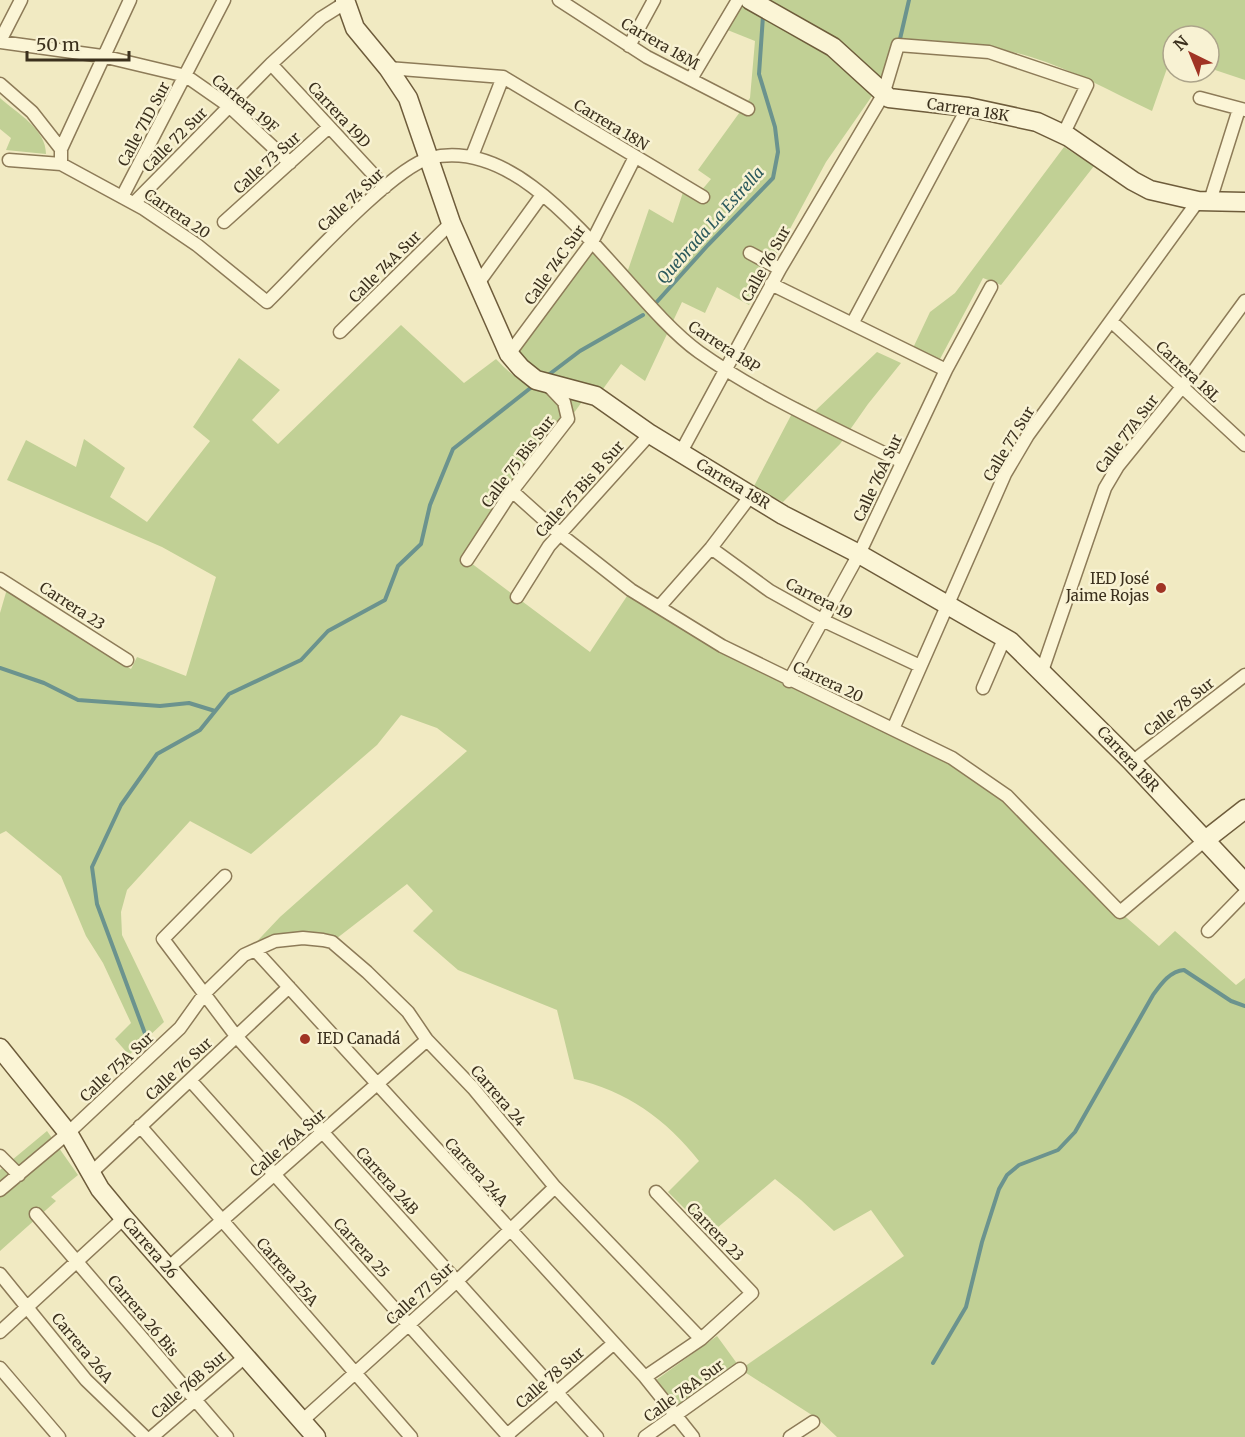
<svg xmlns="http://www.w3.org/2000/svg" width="1245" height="1437" font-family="Merriweather,serif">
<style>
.green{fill:#c1d095}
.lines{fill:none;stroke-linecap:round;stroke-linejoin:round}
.stream{stroke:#6b938e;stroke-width:4}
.street-casing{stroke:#8d7b58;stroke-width:15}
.secondary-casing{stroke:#6e5c3b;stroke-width:21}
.street{stroke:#fbf5d6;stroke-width:12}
.secondary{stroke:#fbf5d6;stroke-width:18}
.poi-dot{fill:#a03424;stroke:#f8f2d3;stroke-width:2}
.labels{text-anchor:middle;stroke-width:5;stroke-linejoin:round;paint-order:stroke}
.street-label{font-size:15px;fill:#3b301d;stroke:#f8f2d3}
.poi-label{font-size:15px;fill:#3b301d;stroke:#f8f2d3;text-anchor:end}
.water-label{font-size:16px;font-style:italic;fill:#2b595c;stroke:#f8f2d3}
</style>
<rect width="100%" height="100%" fill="#f1eac2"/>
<!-- green -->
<path class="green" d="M767,0H1245V80L1209,68V36H1173V57H1171L1152,111C1112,92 1073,70 1031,57C987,43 940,41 895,38L881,82L835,39Z
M740,4L828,56L872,96L826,162L749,305L717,287L705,313L682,302L645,381L621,364L603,389L537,374L516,351L598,240L628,270L649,209L673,223L686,183L701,191L711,179L698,170L750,98L755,41L725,29Z
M0,98C18,114 46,129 46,154L6,150L11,138L0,129Z
M1064,147L1094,166L1001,285L983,278L940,359L913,348L930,312L955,293Z
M401,325L464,383L496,359C529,394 542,388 584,399L467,560L590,652L631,590L722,646L893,729L1007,796L1120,912L1159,946L1175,931L1236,985L1245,978V1437H837L818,1419L740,1369L679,1412L656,1380L717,1336L741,1369L904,1256L871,1210L834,1231L801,1200L775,1179L710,1234L668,1192L699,1161C667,1120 626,1090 574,1079L557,1010L458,970L413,931L433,911L407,884L332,942L303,938L244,955L280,917L467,751L437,728L401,715L377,745L251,854L190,821L127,890L121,912L122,935L164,1022L129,1055L115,1039L131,1023L103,963L86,936L61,876L6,831L0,834V613L7,589L131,669L137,657L186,676L216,577L162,547L7,480L26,440L76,467L84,439L125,468L110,497L147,522L210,441L193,427L239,358L280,390L252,420L278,444Z
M877,352L901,363L868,404L840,444L783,502L753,488L798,402L815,411Z
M47,1131L78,1175L51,1197L56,1201L0,1251V1170Z"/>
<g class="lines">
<!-- stream -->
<path class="stream" d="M900,39L909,0
M654,305L708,245L773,178L778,152L775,127L759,74L763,16
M547,376L580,351L643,315
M0,668L44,683L78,700L160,706L189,703L215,711
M150,1047L97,904L92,867L121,805L157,754L200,730L229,694L301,660L328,631L385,600L398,566L421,544L430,505L453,449L533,386
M933,1363L966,1307L982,1242L999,1189L1007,1175L1019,1165L1058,1150L1075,1132L1153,995C1161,984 1170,971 1184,970L1231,1001L1245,1006"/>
<defs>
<path id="street" d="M559,0L647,57L748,109
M0,41L21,0
M0,42L102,56L186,76L229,106L290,163
M629,46L654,0
M271,64L385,187
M388,68L503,77L703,197
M691,79L738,0
M0,84L32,112L61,149V164L144,209L197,245L267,302C300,270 391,168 430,158C535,132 624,298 699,352C761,396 834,428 902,462
M1200,98L1245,110
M61,149L130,0
M472,156L503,77
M9,160L61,164
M122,197L224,0
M1210,201L1239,109
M134,203L271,64L321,18L345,3
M224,222L329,127
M750,253L780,269
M479,282L542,195
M771,284L946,370
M1111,321L1245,445
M852,324L968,107
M340,332L451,223
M509,354L592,242L635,157
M681,452L780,269L883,95L898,45L989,52L1087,85L1063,135
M512,491L561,535L631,590L722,646L952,758L1007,796L1120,912L1204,841
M711,548L770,591L822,620L920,666
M467,560L512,491L568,419L564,402L546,383
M0,579L127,660
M517,597L549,546L650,434
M660,606L711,548L752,494
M1042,671L1105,488L1118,466L1182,387L1245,301
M789,681L859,554L946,370L991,287
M983,688L1005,637
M893,729L1005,474L1028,435L1198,201
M1132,762L1245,675
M225,876L163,939L236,1036L597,1437
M1208,931L1245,893
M255,950L645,1377L693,1437
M190,1080L509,1437
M140,1126L411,1437
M0,1156L19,1175
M91,1173L289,987
M0,1190L68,1133L180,1028L205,993L244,955L275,941L303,938L323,940L332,942L367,972L408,1012L427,1040L473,1088L555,1187L701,1339
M36,1214L227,1437
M168,1268L427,1040
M0,1274L86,1380L145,1437
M0,1332L124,1218
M0,1368L59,1437
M645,1377L701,1339L752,1293L656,1192
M303,1420L457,1281L555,1187
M507,1435L613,1344
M152,1437L246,1356
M645,1437L740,1369
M790,1437L813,1422"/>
<path id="secondary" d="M345,0L355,28L388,68L408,98L451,223L509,354L521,368L536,380L596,396L650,434L783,515L859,554L1010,641L1132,762L1245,883
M750,0L833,47L889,98L968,107L1037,122L1069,137L1133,181L1150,190L1198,201L1245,202
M1204,841L1245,809
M0,1048L68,1133L100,1189L124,1218L316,1437"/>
</defs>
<!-- street casing -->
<use href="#street" class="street-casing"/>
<!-- secondary casing -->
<use href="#secondary" class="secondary-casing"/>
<!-- street -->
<use href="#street" class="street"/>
<!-- secondary -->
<use href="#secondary" class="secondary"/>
</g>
<!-- markers -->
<g class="poi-dot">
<circle cx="1161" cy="588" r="6"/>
<circle cx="305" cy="1039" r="6"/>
</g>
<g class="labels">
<!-- street labels -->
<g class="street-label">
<text transform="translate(660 44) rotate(30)" y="5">Carrera 18M</text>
<text transform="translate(245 104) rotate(40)" y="5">Carrera 19F</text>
<text transform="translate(968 110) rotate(9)" y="5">Carrera 18K</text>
<text transform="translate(339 115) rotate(47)" y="5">Carrera 19D</text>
<text transform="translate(144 124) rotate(-62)" y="5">Calle 71D Sur</text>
<text transform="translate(611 125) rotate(31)" y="5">Carrera 18N</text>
<text transform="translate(175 140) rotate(-45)" y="5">Calle 72 Sur</text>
<text transform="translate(267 163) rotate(-42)" y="5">Calle 73 Sur</text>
<text transform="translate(351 200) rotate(-43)" y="5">Calle 74 Sur</text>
<text transform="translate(177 214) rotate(34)" y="5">Carrera 20</text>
<text transform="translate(766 264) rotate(-61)" y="5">Calle 76 Sur</text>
<text transform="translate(555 265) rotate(-55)" y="5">Calle 74C Sur</text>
<text transform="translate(385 267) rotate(-45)" y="5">Calle 74A Sur</text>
<text transform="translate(724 347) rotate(33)" y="5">Carrera 18P</text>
<text transform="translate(1188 372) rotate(43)" y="5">Carrera 18L</text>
<text transform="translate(1127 434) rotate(-53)" y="5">Calle 77A Sur</text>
<text transform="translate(1009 444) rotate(-59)" y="5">Calle 77 Sur</text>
<text transform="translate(518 462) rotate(-53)" y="5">Calle 75 Bis Sur</text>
<text transform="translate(878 478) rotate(-65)" y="5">Calle 76A Sur</text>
<text transform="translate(733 484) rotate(31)" y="5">Carrera 18R</text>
<text transform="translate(580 489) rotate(-48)" y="5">Calle 75 Bis B Sur</text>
<text transform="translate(819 599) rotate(27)" y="5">Carrera 19</text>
<text transform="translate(72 606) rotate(33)" y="5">Carrera 23</text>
<text transform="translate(828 682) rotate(25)" y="5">Carrera 20</text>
<text transform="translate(1179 707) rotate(-38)" y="5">Calle 78 Sur</text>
<text transform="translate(1128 759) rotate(47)" y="5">Carrera 18R</text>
<text transform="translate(117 1067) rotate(-43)" y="5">Calle 75A Sur</text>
<text transform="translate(179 1069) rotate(-43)" y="5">Calle 76 Sur</text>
<text transform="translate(498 1096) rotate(49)" y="5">Carrera 24</text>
<text transform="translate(288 1143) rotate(-41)" y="5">Calle 76A Sur</text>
<text transform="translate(476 1172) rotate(48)" y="5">Carrera 24A</text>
<text transform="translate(387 1181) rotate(48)" y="5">Carrera 24B</text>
<text transform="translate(715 1232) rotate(46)" y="5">Carrera 23</text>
<text transform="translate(150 1248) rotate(49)" y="5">Carrera 26</text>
<text transform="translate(361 1248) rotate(48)" y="5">Carrera 25</text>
<text transform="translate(287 1272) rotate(49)" y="5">Carrera 25A</text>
<text transform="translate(420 1294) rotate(-42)" y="5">Calle 77 Sur</text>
<text transform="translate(143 1316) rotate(50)" y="5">Carrera 26 Bis</text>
<text transform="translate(82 1348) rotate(50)" y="5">Carrera 26A</text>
<text transform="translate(550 1378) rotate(-41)" y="5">Calle 78 Sur</text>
<text transform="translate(189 1385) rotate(-41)" y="5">Calle 76B Sur</text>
<text transform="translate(684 1391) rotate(-36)" y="5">Calle 78A Sur</text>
</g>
<!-- poi labels -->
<g class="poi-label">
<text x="1149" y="584">IED José<tspan x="1149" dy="17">Jaime Rojas</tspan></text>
<text x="317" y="1044" text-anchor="start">IED Canadá</text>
</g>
<!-- water labels -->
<g class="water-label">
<text transform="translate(710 225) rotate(-48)" y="6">Quebrada La Estrella</text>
</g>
</g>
<!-- north arrow -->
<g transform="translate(1191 54) rotate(317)"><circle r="28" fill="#f8f2d3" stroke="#aca48a" stroke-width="1.5"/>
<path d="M0-4.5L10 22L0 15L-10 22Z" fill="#a03424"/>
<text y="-9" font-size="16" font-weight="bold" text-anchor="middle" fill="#3b301d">N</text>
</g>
<!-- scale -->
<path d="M27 51v9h102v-9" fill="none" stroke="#3b301d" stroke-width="3"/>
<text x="36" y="51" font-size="18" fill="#3b301d" stroke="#f8f2d3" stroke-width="4.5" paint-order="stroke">50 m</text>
</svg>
